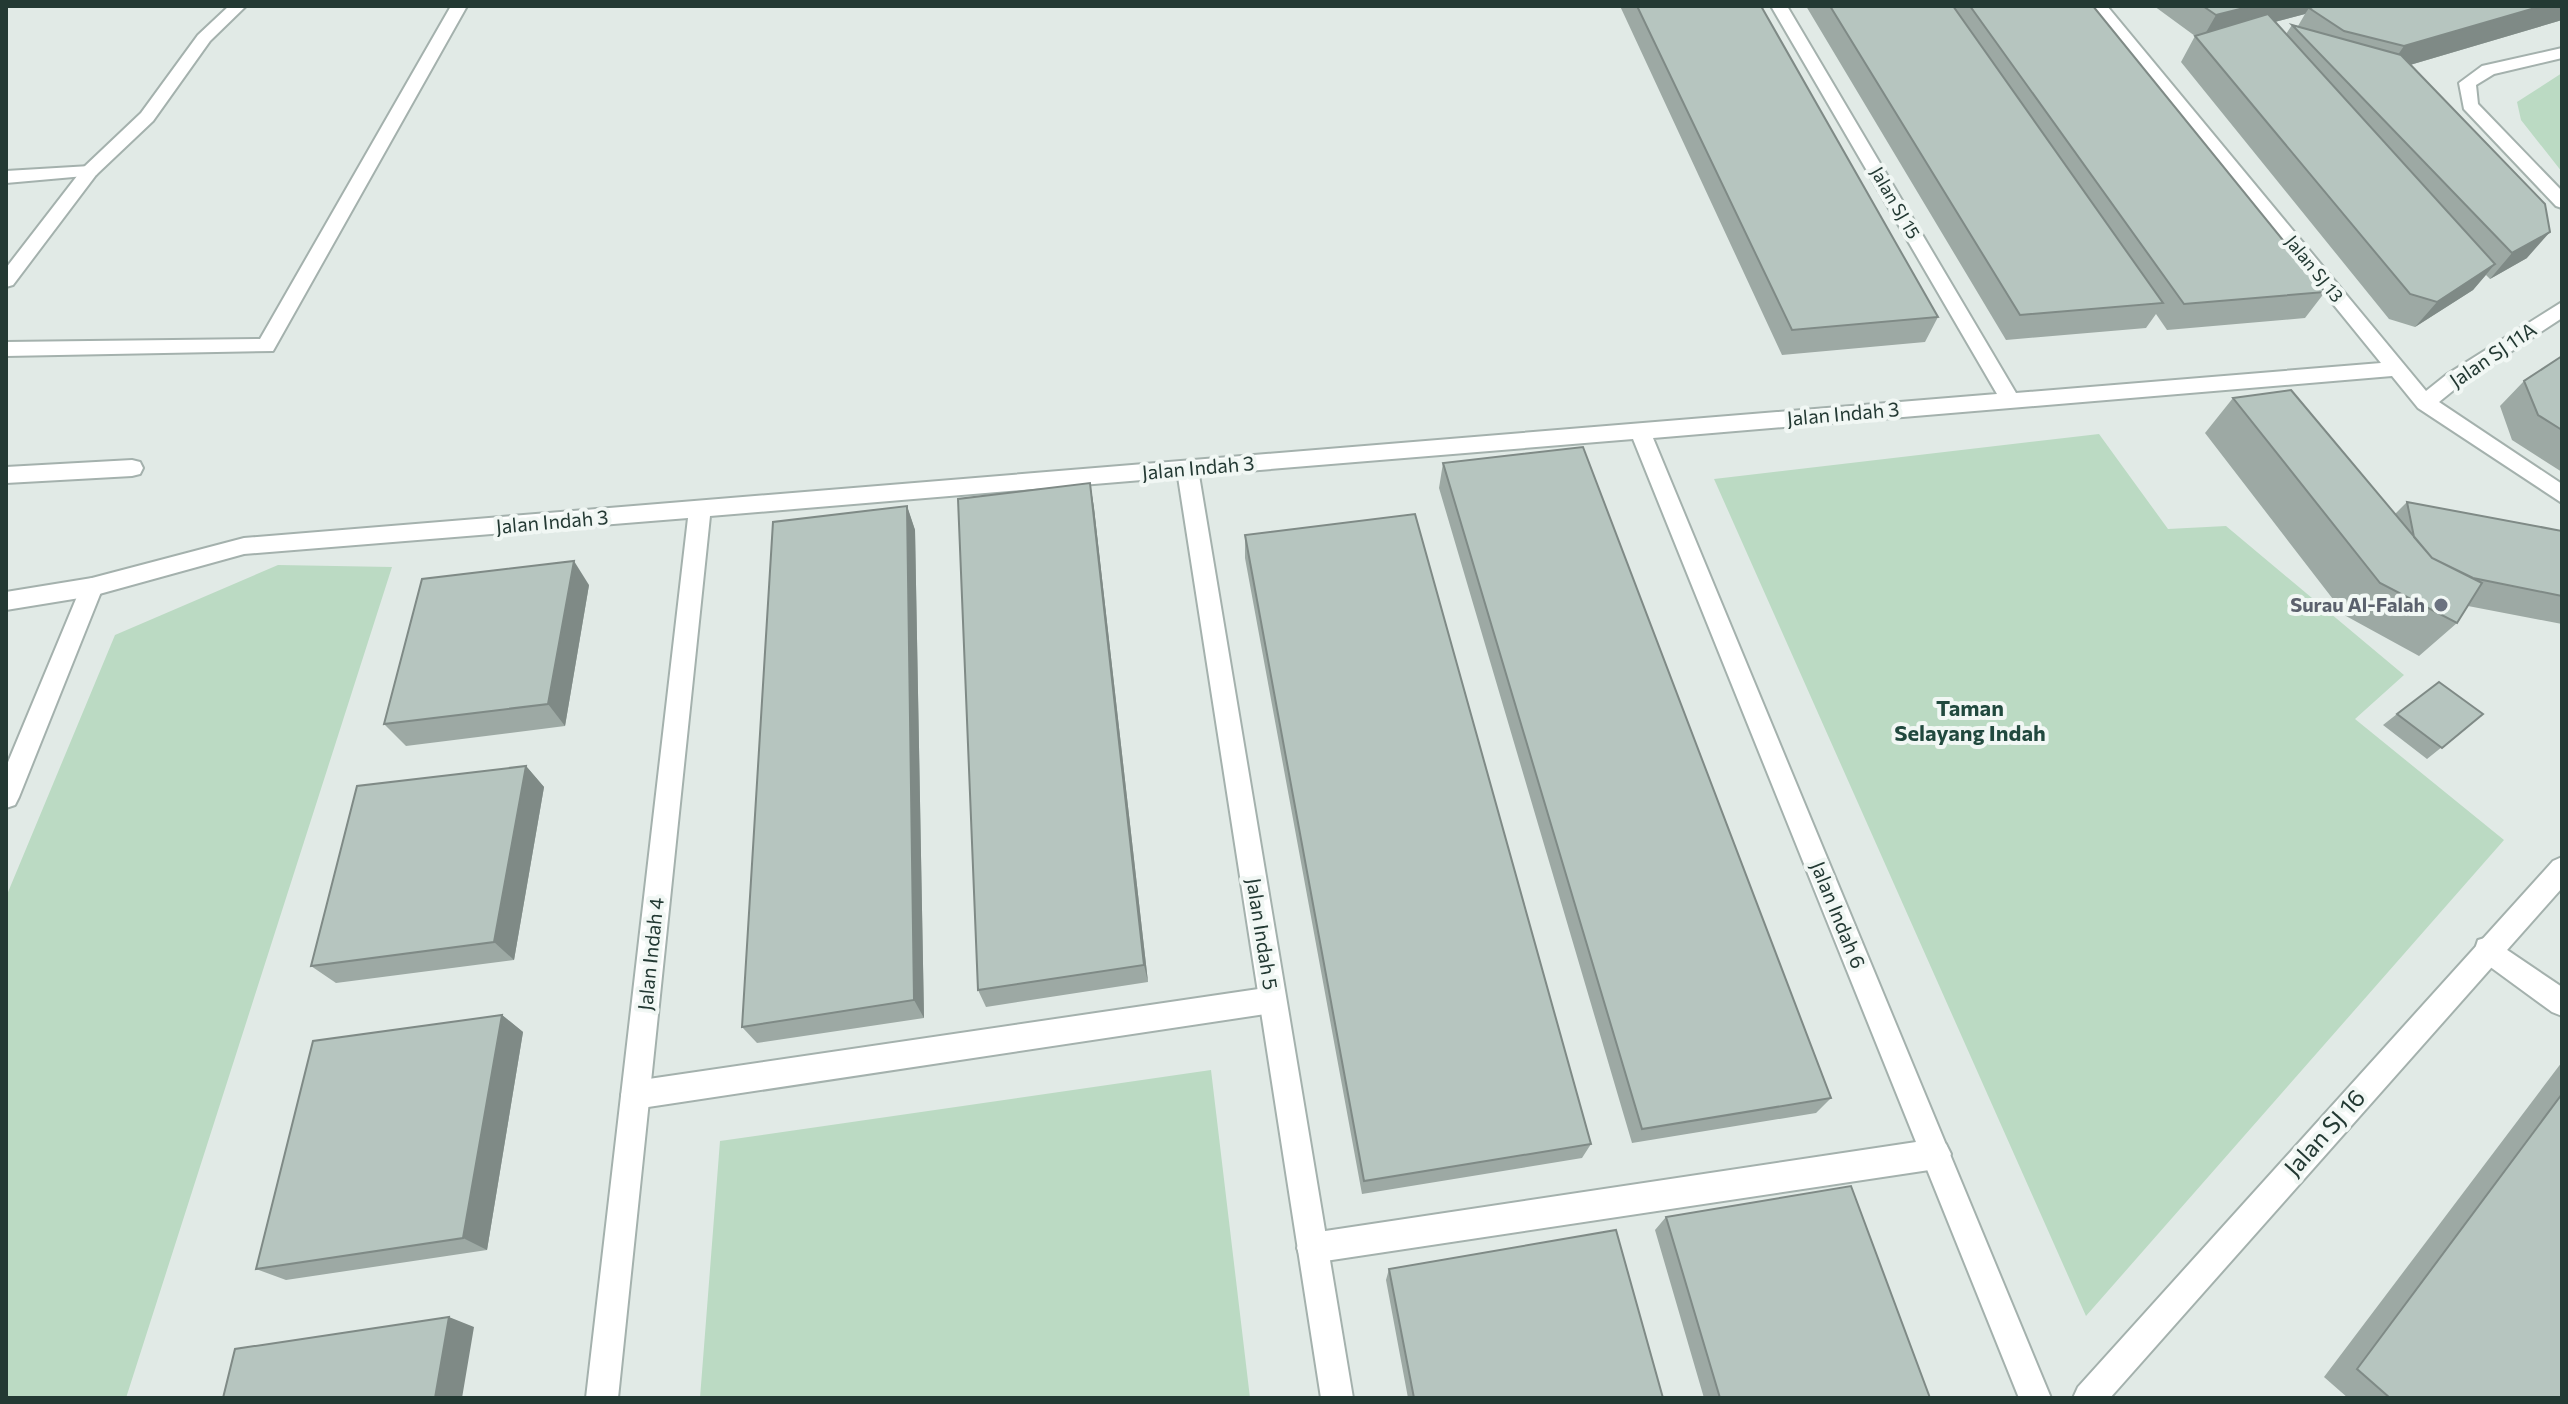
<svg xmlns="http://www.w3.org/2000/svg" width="2568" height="1404" font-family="Commissioner,sans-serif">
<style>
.green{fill:#bbdac3}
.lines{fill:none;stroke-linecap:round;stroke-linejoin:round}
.lane-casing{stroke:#a4b1ad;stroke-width:4}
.street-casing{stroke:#a4b1ad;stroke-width:4}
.lane{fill:#fff;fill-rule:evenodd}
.street{fill:#fff;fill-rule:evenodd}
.wall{fill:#9da9a4;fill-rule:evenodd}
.shaded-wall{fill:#7f8a86}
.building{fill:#b6c5bf;stroke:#7f8a86;stroke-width:2}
.worship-dot{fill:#6b7280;stroke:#f1f7f4;stroke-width:3}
.labels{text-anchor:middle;stroke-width:8;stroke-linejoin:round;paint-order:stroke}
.far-street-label{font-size:18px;fill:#233933;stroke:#f1f7f4}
.street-label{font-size:20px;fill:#233933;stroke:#f1f7f4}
.worship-label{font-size:20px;font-weight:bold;fill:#5b616d;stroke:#f1f7f4;text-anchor:end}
.neighbourhood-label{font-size:22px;font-weight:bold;fill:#21493e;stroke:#f1f7f4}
.near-street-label{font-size:24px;fill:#233933;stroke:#f1f7f4}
</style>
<rect width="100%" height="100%" fill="#e1eae6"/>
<!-- green -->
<path class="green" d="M2562,73V172L2521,120L2517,102Z
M2099,434L2168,529L2226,526L2404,675L2355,719L2504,840L2086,1316L1714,479Z
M278,565L392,567L126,1398H6V897L115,635Z
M1211,1070L1250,1398H700L720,1141Z"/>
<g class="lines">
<defs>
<path id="lane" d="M451,6H467L273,351L6,356V342L260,339Z
M90,166L96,167L99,171L96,175L6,183V171Z
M132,460L140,462L143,468L140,474L132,476L6,483V467Z
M92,578L100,581L103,587L19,797L15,805L6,808V767L81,587L84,581Z
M2488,937L2562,987V1016L2552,1012L2478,958L2475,949L2478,940Z
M1272,987L1282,991L1286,1000L1282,1009L1272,1013L635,1109L625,1105L621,1095L625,1085L635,1081Z
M1936,1139L1946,1144L1951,1154L1946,1164L1936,1169L1312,1263L1301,1259L1297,1248L1301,1237L1312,1233Z"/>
<path id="street" d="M229,6H246L210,41L153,121L96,175L13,285L6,287V268L84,167L141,113L198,35Z
M1771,6H1787L2016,393L2381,363L2091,6H2107L2426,391L2446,375L2562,302V318L2460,385L2439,402L2562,484V503L2418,408L2392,376L1653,438L2051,1398H2019L1633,439L1199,475L1353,1398H1321L1178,477L710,516L618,1398H586L688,518L244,554L92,596L6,610V592L92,578L244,538L1997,394Z
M2562,48V58L2494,74L2476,85L2478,104L2562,191V208L2556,206L2464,109L2459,83L2482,66Z
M2562,857V888L2110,1398H2073L2078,1387L2553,861Z"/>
</defs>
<!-- lane casing -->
<use href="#lane" class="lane-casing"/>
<!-- street casing -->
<use href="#street" class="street-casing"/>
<!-- lane -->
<use href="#lane" class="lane"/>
<!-- street -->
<use href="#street" class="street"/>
</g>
<!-- wall -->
<path class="wall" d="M1620,6H1761L1938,317L1925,342L1782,355Z
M1806,6H2093L2325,292L2305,318L2167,330L2156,314L2146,328L2006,340Z
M2154,6H2562V20L2410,65L2527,258L2490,279L2486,275L2473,290L2415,327L2389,319L2181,62L2195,36ZM2305,14L2298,26L2292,25L2286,34L2275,22Z
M2562,356V472L2512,440L2500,406L2524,381Z
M2233,398L2395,514L2407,502L2562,531V624L2468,606L2457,623L2419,656L2346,616L2205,433Z
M1443,463L1831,1098L1816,1113L1632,1143L1439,488Z
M1090,483L1094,508L1148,982L986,1007L978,990Z
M907,506L915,530L924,1018L757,1043L742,1027Z
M1245,535L1591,1144L1582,1158L1362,1194L1245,558Z
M589,585L565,726L406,746L384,724Z
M2397,714H2483L2427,759L2383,725Z
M526,766L544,787L514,960L336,983L311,966Z
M502,1015L523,1032L487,1250L286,1280L256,1269Z
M2562,1062V1398H2348L2324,1377Z
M1666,1217L1930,1398H1704L1655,1230Z
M1389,1269L1663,1398H1408L1386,1280Z"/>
<!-- shaded-wall -->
<path class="shaded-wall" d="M2252,6H2336L2309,8L2305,14L2201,41L2216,15Z
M2542,6H2562V20L2386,72L2404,46Z
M2550,232L2527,258L2490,279L2512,253Z
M2495,264L2473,290L2415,327L2437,302Z
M1090,483L1094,508L1148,982L1144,965Z
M907,506L915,530L924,1018L914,1000Z
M574,561L589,585L565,726L548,704Z
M526,766L544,787L514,960L494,942Z
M502,1015L523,1032L487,1250L463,1238Z
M449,1317L474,1327L462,1398H435Z"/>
<!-- building -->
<path class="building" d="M1637,6H1761L1938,317L1792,330Z
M1830,6H1953L2163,303L2020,315Z
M1970,6H2093L2325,292L2184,304Z
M2203,6H2252L2216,15Z
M2317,6H2542L2404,46L2344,31L2309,8Z
M2268,14L2495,264L2437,302L2410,294L2195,36Z
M2292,25L2401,55L2545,204L2550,232L2512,253Z
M2562,356V430L2538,415L2524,381Z
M2291,390L2432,558L2482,583L2457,623L2380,583L2233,398Z
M1583,447L1831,1098L1642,1129L1443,463Z
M1090,483L1144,965L978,990L958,499Z
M2407,502L2562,531V596L2473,578L2432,558L2414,537Z
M907,506L914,1000L742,1027L773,522Z
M1415,514L1591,1144L1364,1181L1245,535Z
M574,561L548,704L384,724L422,579Z
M2439,682L2483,714L2442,748L2397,714Z
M526,766L494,942L311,966L357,786Z
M502,1015L463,1238L256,1269L313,1041Z
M2562,1094V1398H2390L2357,1369Z
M1851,1186L1930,1398H1720L1666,1217Z
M1616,1230L1663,1398H1414L1389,1269Z
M449,1317L435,1398H223L235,1349Z"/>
<!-- markers -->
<circle class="worship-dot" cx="2441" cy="605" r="8"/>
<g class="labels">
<!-- far-street labels -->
<g class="far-street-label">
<text transform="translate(1895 203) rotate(60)" y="6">Jalan SJ 15</text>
<text transform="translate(2314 269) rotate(51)" y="6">Jalan SJ 13</text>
</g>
<!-- street labels -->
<g class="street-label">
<text transform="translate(2493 355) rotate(-34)" y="7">Jalan SJ 11A</text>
<text transform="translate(1843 414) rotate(-5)" y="7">Jalan Indah 3</text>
<text transform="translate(1198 468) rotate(-5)" y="7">Jalan Indah 3</text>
<text transform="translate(552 522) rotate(-5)" y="7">Jalan Indah 3</text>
<text transform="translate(1838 915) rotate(68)" y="7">Jalan Indah 6</text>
<text transform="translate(1262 934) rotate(81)" y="7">Jalan Indah 5</text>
<text transform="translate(651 954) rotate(-84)" y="7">Jalan Indah 4</text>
</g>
<!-- worship labels -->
<g class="worship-label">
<text x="2425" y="612">Surau Al-Falah</text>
</g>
<!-- neighbourhood labels -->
<g class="neighbourhood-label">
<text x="1970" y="716">Taman<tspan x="1970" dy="25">Selayang Indah</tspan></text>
</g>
<!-- near-street labels -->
<g class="near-street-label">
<text transform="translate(2325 1133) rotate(-48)" y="8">Jalan SJ 16</text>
</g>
</g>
<!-- border -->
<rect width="2568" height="1404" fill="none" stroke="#233933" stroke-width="16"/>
</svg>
